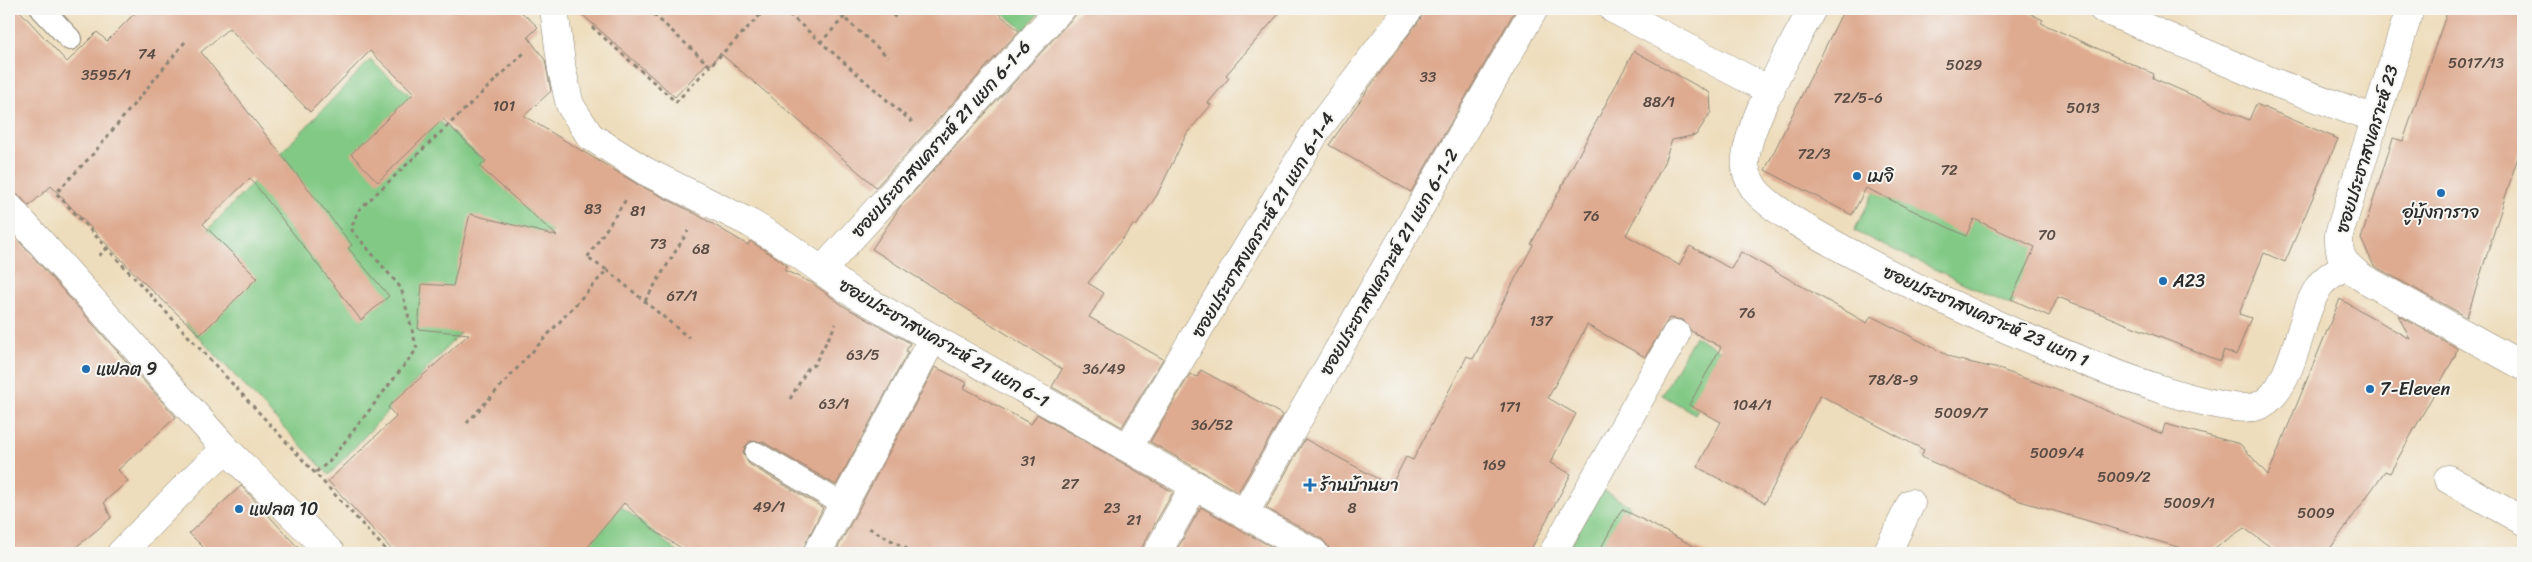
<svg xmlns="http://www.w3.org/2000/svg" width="2532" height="562" font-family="Sriracha,'Playpen Sans Thai',sans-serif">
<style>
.green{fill:#81c985;stroke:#567a58}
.building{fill:#deab91}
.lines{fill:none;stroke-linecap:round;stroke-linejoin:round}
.lane-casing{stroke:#8c8474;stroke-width:24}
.street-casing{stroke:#8c8474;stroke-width:29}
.path{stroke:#8c8474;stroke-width:3;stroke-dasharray:4 4;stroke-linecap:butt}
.lane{stroke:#fff;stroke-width:22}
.street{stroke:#fff;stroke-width:28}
.poi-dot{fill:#1f6fb2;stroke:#f6f6f2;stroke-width:2}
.labels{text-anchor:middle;stroke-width:4;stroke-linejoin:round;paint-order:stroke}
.number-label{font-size:15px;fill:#584b44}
.street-label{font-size:18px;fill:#2b2b2b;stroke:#f6f6f2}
.poi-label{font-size:18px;fill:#2b2b2b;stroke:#f6f6f2;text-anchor:start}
</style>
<rect width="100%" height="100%" fill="#f6f6f2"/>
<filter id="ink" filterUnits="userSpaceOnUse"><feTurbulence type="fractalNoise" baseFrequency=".02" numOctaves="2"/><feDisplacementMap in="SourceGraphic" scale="10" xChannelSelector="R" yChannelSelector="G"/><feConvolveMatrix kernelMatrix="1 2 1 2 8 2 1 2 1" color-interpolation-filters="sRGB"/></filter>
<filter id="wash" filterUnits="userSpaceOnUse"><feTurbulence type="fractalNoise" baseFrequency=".0096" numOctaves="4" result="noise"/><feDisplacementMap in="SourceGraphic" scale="20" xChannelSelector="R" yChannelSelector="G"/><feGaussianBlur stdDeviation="1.12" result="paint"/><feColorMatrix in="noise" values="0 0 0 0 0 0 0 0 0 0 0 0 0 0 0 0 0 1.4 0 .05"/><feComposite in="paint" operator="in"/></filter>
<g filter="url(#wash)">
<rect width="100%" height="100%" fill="#eeddbc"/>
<!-- green -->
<path class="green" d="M998,9H1043L1024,30Z
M370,60L559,226L329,475L186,324L201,237Z
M1923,98L2043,246L2012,306L1854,231Z
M1695,336L1728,355L1695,414L1662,395Z
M1601,489L1630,506L1600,549L1607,553H1567Z
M620,505L679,553H580Z"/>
<g id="blocks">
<!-- building -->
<path class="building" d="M9,9H18L67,62L97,32L107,41L139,9H518L538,27L528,37L545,60L551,91L524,116L637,184L696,214L748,245L750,241L777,258L787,265L784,270L812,283L845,307L910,343L906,351L908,352L836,485L763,442L750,441L745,447L743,453L749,464L823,508L801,553H689L656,532L624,503L583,553H395L328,481L396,417L388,407L469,334L418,329L422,284L453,286L470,214L557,236L480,167L486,161L443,119L378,182L351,154L414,93L370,51L310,112L229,28L201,52L352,245L348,248L389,296L361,320L250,178L203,224L257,278L200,335L141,280L51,186L29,206L20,196L9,192Z
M576,9H993L1019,31L876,187L720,53L710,65L707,63L675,97Z
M1081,9H1283L1226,75L1229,78L1208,103L1211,105L1187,133L1157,195L1136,226L1134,224L1088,283L1104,293L1089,317L1163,359L1122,427L1052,387L1062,369L872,249L900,207Z
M1424,9H1516L1411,192L1329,145L1369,88L1421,18Z
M1844,9H2021L2043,20L2041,23L2154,74L2153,78L2249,120L2256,104L2338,139L2285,262L2264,253L2239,314L2251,318L2236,355L2224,350L2220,361L2058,297L2049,316L2011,299L2035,247L1974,219L1966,236L1866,188L1852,215L1765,170Z
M2448,9H2523V141L2467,317L2374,266L2361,239L2393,138L2403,141Z
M1634,51L1710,93L1711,112L1696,135L1672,140L1663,165L1626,235L1679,265L1690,246L1731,269L1741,252L1867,323L1871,316L1955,359L1999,369L2062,392L2162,434L2165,424L2240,444L2268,475L2340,299L2410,339L2398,315L2457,348L2455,356L2390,473L2385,471L2327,553H2279L2244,528L2207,553H2198L2020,501L1921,457L1924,450L1820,395L1765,503L1697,467L1721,422L1689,405L1721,347L1691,331L1683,320L1669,318L1645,357L1587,325L1548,398L1576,414L1550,463L1571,474L1529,553H1330L1328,546L1322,539L1266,508L1305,439L1391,486L1406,457L1413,460L1467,356L1473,359L1533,245L1531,244Z
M9,230L176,417L118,470L128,481L104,502L111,518L69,553H9Z
M935,367L967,383L964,388L1031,424L1037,414L1173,492L1143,545L1141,553H835Z
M1201,370L1283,415L1238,492L1150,442L1190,374L1197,377Z
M241,486L251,496L303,553H209L189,533Z
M1201,507L1237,528L1283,553H1175Z
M1622,509L1707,553H1598Z"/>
</g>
</g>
<g filter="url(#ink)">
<use href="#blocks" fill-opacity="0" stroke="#8c8474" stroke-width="1"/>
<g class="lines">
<defs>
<path id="lane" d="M42,9L70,39
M756,453L844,505"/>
<path id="street" d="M554,9L562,70L570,105L590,136L645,171L750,223L786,245L853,293L1314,553
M1613,9L1771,91
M1812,9C1795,43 1735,141 1747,174C1749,179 1753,187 1756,191C1800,244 2199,428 2258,406C2295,392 2298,315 2320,285C2326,277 2338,271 2345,265
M2103,9L2273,82L2375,119
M2410,9L2339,234C2338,259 2344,264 2363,278L2523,366
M9,207L226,449L331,553
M822,270L1060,9
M1128,448L1317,130L1409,9
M2448,479L2523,521
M1244,514L1534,9
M121,553L197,475L226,449
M817,553L933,338
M1157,553L1195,485
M1553,553L1676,334
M1887,553L1911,503"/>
</defs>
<!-- lane casing -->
<use href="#lane" class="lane-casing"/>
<!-- street casing -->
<use href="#street" class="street-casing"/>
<!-- path -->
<path class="path" d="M648,9L710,66L766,9
M783,9L912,122
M834,9L888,57
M887,9L896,18
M592,27L676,102L710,66
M185,42L93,154L56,193L387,551
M820,43L852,9
M99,256L108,247
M607,270L689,338
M645,301L688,231
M790,399L808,368L814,365L836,324
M467,423L607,270L587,258L627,198
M316,472L329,462L417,349L401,288L351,229L358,211L524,53
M869,528L914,553"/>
<!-- lane -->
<use href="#lane" class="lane"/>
<!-- street -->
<use href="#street" class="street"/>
</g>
</g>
<!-- markers -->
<g class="poi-dot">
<circle cx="1857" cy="176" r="5"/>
<circle cx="2441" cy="193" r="5"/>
<circle cx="2163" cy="281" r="5"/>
<circle cx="86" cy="369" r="5"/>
<circle cx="2370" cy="389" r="5"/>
<path d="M1307.5 477.5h5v5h5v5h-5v5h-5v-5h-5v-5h5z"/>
<circle cx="239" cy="509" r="5"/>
</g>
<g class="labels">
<!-- number labels -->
<g class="number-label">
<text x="147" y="59">74</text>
<text x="2476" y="68">5017/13</text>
<text x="1964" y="70">5029</text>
<text x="106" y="80">3595/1</text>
<text x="1428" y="82">33</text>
<text x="1858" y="103">72/5-6</text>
<text x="1659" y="107">88/1</text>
<text x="504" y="111">101</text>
<text x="2083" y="113">5013</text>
<text x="1814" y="159">72/3</text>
<text x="1949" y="175">72</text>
<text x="593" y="214">83</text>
<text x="638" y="216">81</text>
<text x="1591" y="221">76</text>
<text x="2047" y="240">70</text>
<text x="658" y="249">73</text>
<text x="701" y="254">68</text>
<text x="682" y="301">67/1</text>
<text x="1747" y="318">76</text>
<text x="1541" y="326">137</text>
<text x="863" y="360">63/5</text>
<text x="1104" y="374">36/49</text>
<text x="1893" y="385">78/8-9</text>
<text x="834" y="409">63/1</text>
<text x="1752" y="410">104/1</text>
<text x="1510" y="412">171</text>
<text x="1961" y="418">5009/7</text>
<text x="1212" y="430">36/52</text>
<text x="2057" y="458">5009/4</text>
<text x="1028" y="466">31</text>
<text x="1494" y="470">169</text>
<text x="2124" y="482">5009/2</text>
<text x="1070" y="489">27</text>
<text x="2189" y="508">5009/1</text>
<text x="769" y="512">49/1</text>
<text x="1112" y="513">23</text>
<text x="1352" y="513">8</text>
<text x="2316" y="518">5009</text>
<text x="1134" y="525">21</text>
</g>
<!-- street labels -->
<g class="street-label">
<text transform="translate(941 139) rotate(-48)" y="6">ซอยประชาสงเคราะห์ 21 แยก 6-1-6</text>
<text transform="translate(2367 149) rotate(-73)" y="6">ซอยประชาสงเคราะห์ 23</text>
<text transform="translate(1263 225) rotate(-59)" y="6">ซอยประชาสงเคราะห์ 21 แยก 6-1-4</text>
<text transform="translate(1389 262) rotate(-60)" y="6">ซอยประชาสงเคราะห์ 21 แยก 6-1-2</text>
<text transform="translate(1986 316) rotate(24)" y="6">ซอยประชาสงเคราะห์ 23 แยก 1</text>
<text transform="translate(944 343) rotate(30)" y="6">ซอยประชาสงเคราะห์ 21 แยก 6-1</text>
</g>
<!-- poi labels -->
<g class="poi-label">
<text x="1867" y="182">เมจิ</text>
<text x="2441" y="218" text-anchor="middle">อู่บุ้งการาจ</text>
<text x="2173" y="287">A23</text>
<text x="96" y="375">แฟลต 9</text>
<text x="2380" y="395">7-Eleven</text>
<text x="1320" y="491">ร้านบ้านยา</text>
<text x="249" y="515">แฟลต 10</text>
</g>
</g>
<!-- margin -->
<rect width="2532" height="562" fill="none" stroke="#f6f6f2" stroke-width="30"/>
</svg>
